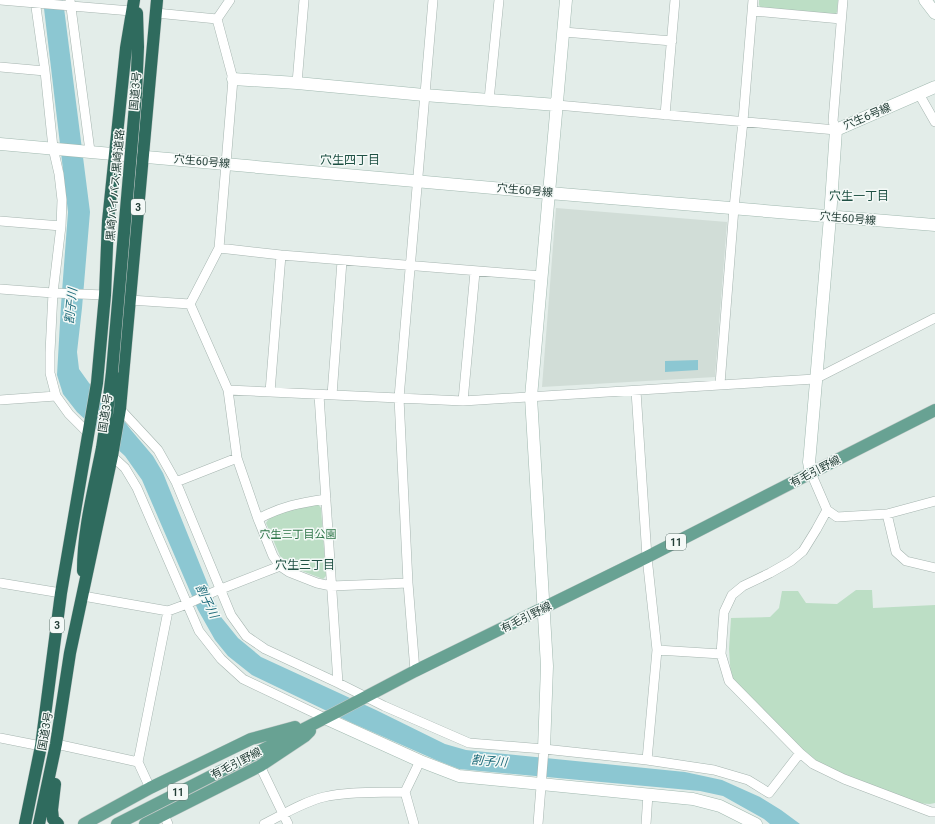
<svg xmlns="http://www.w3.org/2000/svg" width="935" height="824" font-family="Roboto,'Noto Sans JP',sans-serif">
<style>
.built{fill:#d1ddd7}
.green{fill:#bcdec5}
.water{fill:#8cc7d2}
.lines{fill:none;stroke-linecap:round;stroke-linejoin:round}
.street-casing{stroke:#a6b5b0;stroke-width:10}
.secondary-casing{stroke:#a1b9b0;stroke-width:13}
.primary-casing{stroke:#c1c9c7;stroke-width:13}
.highway-casing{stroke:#c1c9c7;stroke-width:13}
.street{stroke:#fff;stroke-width:9}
.secondary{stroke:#fff;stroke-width:12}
.primary{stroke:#68a293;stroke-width:12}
.highway{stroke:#2f6b5e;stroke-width:12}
.highway-bridge-casing{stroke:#c1c9c7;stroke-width:13;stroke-linecap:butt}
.highway-bridge{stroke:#2f6b5e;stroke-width:12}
.labels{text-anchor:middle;stroke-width:3;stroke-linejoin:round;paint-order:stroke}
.shield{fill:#f4f9f7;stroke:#627671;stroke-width:1}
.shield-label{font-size:10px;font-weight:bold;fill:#233e37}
.street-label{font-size:11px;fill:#233e37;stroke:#f4f9f7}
.park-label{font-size:11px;fill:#2d7548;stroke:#f4f9f7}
.neighbourhood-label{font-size:12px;fill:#1f5144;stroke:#f4f9f7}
.water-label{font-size:12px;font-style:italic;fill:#1d6b7a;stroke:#f4f9f7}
</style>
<rect width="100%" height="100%" fill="#e3ede9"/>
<!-- built -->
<path class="built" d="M556,208L727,222L715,377L542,387Z"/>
<!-- green -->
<path class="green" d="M759,0H838L837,12L835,15L762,9L759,5Z
M318,504L321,508L326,576L323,579L297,569L280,556L266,523C273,509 304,506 318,504Z
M856,590H872L873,608L935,605V803L930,804L914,803L847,777L814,761L731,679L729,649L731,618L770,617L779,608L782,591H798L806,603L837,604Z"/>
<!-- water -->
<path class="water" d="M43,0H63L90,212L82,308L77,352L79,369L89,383L119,414L131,430L153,456L163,473L221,617L238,638L261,657L376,710L445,744L466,750L685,772L722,780L760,797L781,810L800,824H770L764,819L723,796L700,791L459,769L436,760L352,723L252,675L228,656L215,640L198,610L142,480L125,456L77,412L63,394L57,375L61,305L68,212Z
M698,360V370L665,372V361Z"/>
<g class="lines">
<defs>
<path id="street" d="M0,0L131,11
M35,0L45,71L53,148L59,174L62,200L61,226L53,293L50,352V373L56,396L69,414L88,433
M70,0L90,151
M230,0L217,19L233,79L219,248L190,304L228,390L237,458L258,519L273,556L280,566L289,572L317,583L331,586L408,583
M753,11L841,19
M156,13L217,19
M564,32L672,41
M0,67L45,71
M297,83L304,0
M919,94L935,122
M489,100L499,0
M557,105L836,130L833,121L843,0
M665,115L675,0
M0,221L61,226
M219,248L281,255L542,276
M0,289L53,293L105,295
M130,300L190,304
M720,384L734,208L743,121L753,0
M228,390L463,401L815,379L935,318
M636,391L647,557L657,650L647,760
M270,392L281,255
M319,395L338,683
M332,395L342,261
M0,400L56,396
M463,401L475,272
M120,409L158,450L176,482L231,615L246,636L265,649L338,683L384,706L469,743L544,749L647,760L714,770L748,780L769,793L800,753
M112,456L125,468L137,488L199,631L221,659L243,679L325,718
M811,473L827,510L837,517L887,514L935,501
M176,482L237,458
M827,510L816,530L803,551L791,561L770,573L743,586L732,595L724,612L721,654L729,681L800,753L813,764L844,779L931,812H935
M887,514L896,552L906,561L935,568
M258,519C282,506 300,503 326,499
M0,583L61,593
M83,596L168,611L187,604L216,591L280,566
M657,650L721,654
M415,671L408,583L399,398L433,0
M0,738L41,746
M56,744L138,762
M260,766L288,824
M150,788L138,762L168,611
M164,815L168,824
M264,824C284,814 303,802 324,797C350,791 379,793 405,792
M414,824L405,792L420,761
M538,824L544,749
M646,824L648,794"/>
<path id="secondary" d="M925,0L935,13
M233,79L297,83L424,95L557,105
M0,144L549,193L935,225
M811,473L809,462L810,452L830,217L836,130L935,87
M325,718L420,761L459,776L693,799L720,806L756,824
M544,749L547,666L531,397L566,0"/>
<path id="primary" d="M84,824L150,788L251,739L295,727
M117,824L335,713L415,671L647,557L811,473L935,410
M145,824L260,766L305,736L310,731"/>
<path id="highway" d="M136,94L138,47L137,13
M83,571C83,529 94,489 102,448C106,423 109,398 112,372
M55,784L52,810L53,819L58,824
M25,824L41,746L61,593L97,383L105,295L108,221L126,48L134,0
M39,824L56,744L70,653L112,456L120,409L157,0"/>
</defs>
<!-- street casing -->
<use href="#street" class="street-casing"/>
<!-- secondary casing -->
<use href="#secondary" class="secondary-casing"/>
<!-- primary casing -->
<use href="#primary" class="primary-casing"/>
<!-- highway casing -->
<use href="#highway" class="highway-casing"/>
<!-- street -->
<use href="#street" class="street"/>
<!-- secondary -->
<use href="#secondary" class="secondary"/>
<!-- primary -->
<use href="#primary" class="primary"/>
<!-- highway -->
<use href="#highway" class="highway"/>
<defs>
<path id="highway-bridge" d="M112,372L136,94"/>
</defs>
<!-- highway-bridge casing -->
<use href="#highway-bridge" class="highway-bridge-casing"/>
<!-- highway-bridge -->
<use href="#highway-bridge" class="highway-bridge"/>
</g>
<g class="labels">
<!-- shield labels -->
<g class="shield">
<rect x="131" y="199" width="14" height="16" rx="3"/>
<rect x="666" y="534" width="20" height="16" rx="3"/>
<rect x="50" y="617" width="14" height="16" rx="3"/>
<rect x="168" y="784" width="20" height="16" rx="3"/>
</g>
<g class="shield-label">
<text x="138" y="211">3</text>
<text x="676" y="546">11</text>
<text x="57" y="629">3</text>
<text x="178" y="796">11</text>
</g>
<!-- street labels -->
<g class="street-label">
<text transform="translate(135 91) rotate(-85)" y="4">国道3号</text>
<text transform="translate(867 116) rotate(-23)" y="4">穴生6号線</text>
<text transform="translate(202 161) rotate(5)" y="4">穴生60号線</text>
<text transform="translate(115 185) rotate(-85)" y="4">黒崎バイパス;黒崎道路</text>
<text transform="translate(525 190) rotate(5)" y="4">穴生60号線</text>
<text transform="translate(848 218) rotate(5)" y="4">穴生60号線</text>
<text transform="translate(105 413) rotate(-81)" y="4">国道3号</text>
<text transform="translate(815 471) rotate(-27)" y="4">有毛引野線</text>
<text transform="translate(526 617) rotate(-26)" y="4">有毛引野線</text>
<text transform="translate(45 731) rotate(-80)" y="4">国道3号</text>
<text transform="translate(236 763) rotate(-27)" y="4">有毛引野線</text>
</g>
<!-- park labels -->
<g class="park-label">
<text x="298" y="538">穴生三丁目公園</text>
</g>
<!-- neighbourhood labels -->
<g class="neighbourhood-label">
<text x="350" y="164">穴生四丁目</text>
<text x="859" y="200">穴生一丁目</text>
<text x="305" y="569">穴生三丁目</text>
</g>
<!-- water labels -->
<g class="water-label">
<text transform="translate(71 306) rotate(-84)" y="4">割子川</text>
<text transform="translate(207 601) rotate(64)" y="4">割子川</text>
<text transform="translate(489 761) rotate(5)" y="4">割子川</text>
</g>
</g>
</svg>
